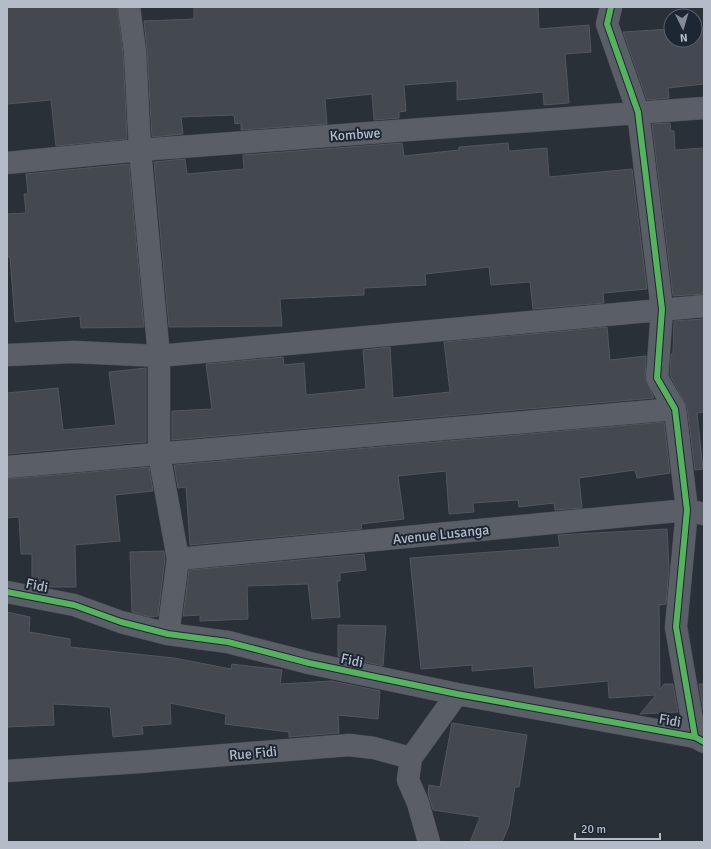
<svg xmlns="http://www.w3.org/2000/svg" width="711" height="849" font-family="Signika,sans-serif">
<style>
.building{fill:#444950;stroke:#52575f}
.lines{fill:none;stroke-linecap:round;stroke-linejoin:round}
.street-casing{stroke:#484c53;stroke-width:23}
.street{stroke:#5a5e66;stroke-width:22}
.cycleway-casing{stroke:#1d2633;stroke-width:8}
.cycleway{stroke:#56b35d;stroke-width:6}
.labels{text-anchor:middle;stroke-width:4;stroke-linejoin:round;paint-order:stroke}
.street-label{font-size:14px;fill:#b4bcc9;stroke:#1d2633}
</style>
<rect width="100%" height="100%" fill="#2a3038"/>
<!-- building -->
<path class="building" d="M7,7H117L123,52L127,139L56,146L51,100L7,104Z
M194,7H538L539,29L589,25L591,52L565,54L569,103L544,105L543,92L457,100V81L404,85L406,111L399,112V118L374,120L372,94L325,99L327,124L241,130V123L235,124L234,115L181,117L183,134L152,137L147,50L144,21L194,19Z
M704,28V84L668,88L669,98L647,100L623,32L671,29V40H695V29Z
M670,123L671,131H674L675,150L704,148V294L673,296L652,124Z
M402,143L404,156L459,150V147L508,143L509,151L547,148L549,177L632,169L647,289L603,293L604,303L533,309L530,282L491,285L489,267L425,274L426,285L364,288V295L280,299L282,326L169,327L154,162L185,159L187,174L244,169L243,155Z
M129,164L144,327L81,328L80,316L15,322L10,257H7V214L26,213L24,194H28L26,174Z
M704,319V412L697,413L703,469L695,470L687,407L670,375L671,354H673L674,321Z
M607,327L610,360L646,356L645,378L654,398L172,440V411L212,409L206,364L283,357L284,365L304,363L306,395L366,389L363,350L390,347L393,398L450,392L444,342Z
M146,368V442L7,454V393L58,388L63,430L116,425L109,372Z
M664,422L670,473L637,478L635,470L579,478L582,508L555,510L554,503L519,507L518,500L473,503L474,512L449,514L446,471L398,476L404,519L361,524L362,529L190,545L186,487L178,488L174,465Z
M149,467L153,491L115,495L120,541L75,545L76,587H47L32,584V554H21L19,517L7,518V479Z
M667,529L669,568L666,604L659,605L660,690L664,684H673L678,712L640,714L656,695L609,698L608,681L535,688L533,666L472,671V665L421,669L410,558L560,547L558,535Z
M164,551L165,559L158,616L150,617L132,612L130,552Z
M364,554L366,570L340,573V581H337L340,617L312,619L308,584L247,586L248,619L200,621V615L183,616L189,570Z
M7,612L30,617L29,632L70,639V647L174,658L231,669L232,664L282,670L280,684L332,681L380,691L378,719L338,715L339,733L289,737V732L225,724L226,714L170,703L171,724L142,726L143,734L113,737L110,707L53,704L54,725L7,727Z
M338,625L386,626L383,666L338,656Z
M699,684H704V710H703Z
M452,723L527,735L519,787H515L509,825L502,842H470L480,817L433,810L428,794L429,785L440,787Z"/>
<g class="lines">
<defs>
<path id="street" d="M129,7L135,51L140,150L159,356V454L178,559L168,634
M611,7L607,24L638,112L662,309L657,378L675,409L687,510L676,627L695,737
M7,163L140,150L704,108
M7,355L74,352L159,356L704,306
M7,467L675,409
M178,559L687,510L704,514
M7,592L74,605L121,622L168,634L228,642L309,663L457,694L695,737L704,742
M411,758L457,694
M7,771L140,762L349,745L374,748L411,758L408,780L418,803L429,842"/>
</defs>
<!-- street casing -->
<use href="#street" class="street-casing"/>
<!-- street -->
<use href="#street" class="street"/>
<defs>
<path id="cycleway" d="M611,7L607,24L638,112L662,309L657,378L675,409L687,510L676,627L695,737
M7,592L74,605L121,622L168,634L228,642L309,663L457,694L695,737L704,742"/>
</defs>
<!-- cycleway casing -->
<use href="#cycleway" class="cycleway-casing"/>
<!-- cycleway -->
<use href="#cycleway" class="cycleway"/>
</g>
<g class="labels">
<!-- street labels -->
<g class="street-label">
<text transform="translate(355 134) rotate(-4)" y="5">Kombwe</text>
<text transform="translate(441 534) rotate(-6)" y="5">Avenue Lusanga</text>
<text transform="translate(37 585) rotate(12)" y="5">Fidi</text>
<text transform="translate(352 660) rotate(12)" y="5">Fidi</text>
<text transform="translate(670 720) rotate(10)" y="5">Fidi</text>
<text transform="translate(253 753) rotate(-5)" y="5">Rue Fidi</text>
</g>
</g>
<!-- border -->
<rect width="711" height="849" fill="none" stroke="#b4bcc9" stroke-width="16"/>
<!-- north arrow -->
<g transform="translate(683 28) rotate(175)"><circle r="19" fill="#1d2633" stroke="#59626f"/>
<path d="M0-3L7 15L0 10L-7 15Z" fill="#848b96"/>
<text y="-6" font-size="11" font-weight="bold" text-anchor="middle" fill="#b4bcc9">N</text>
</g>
<!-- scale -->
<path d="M575 833v6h85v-6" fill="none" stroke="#b4bcc9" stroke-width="2"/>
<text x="581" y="833" font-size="12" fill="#b4bcc9" stroke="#1d2633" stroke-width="3" paint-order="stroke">20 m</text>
</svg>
